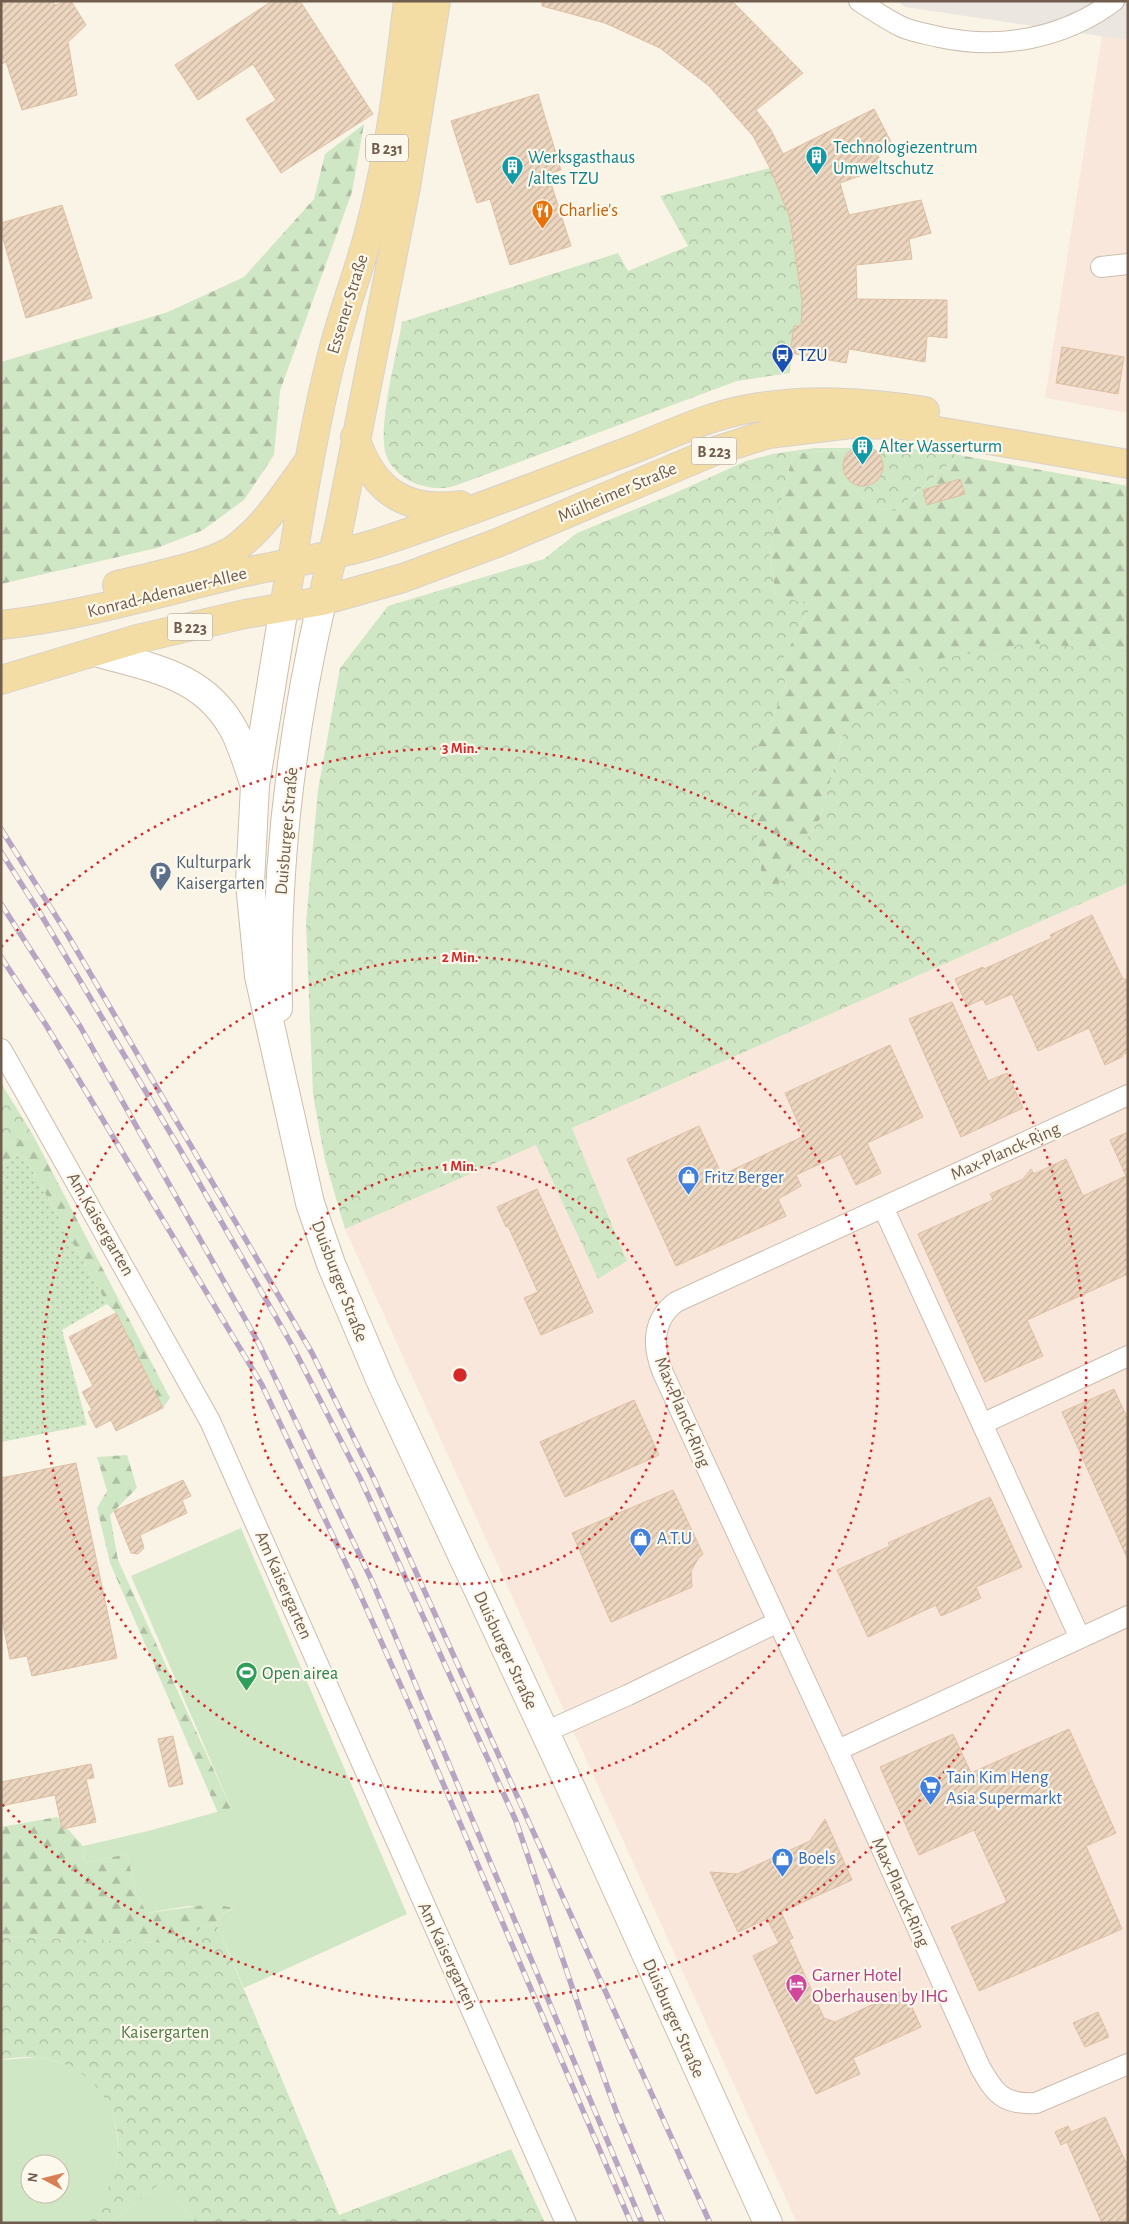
<svg xmlns="http://www.w3.org/2000/svg" width="1129" height="2224" font-family="'Alegreya Sans',sans-serif">
<style>
.commercial{fill:#fae7db}
.industrial{fill:#ebe6df}
.grass{fill:#d0e7c5;fill-rule:evenodd}
.forest{fill:url(#forest-firs)}
.park{fill:url(#park-crowns)}
.garden{fill:url(#garden-dots)}
.building{fill:url(#building-hatch);stroke:#debfa2}
.lines{fill:none;stroke-linecap:round;stroke-linejoin:round}
.street-casing{stroke:#cbbdad;stroke-width:22}
.secondary-casing{stroke:#cdbeab;stroke-width:30}
.primary-casing{stroke:#d7d2cd;stroke-width:30}
.street{stroke:#fff;stroke-width:20}
.secondary{stroke:#fff;stroke-width:28}
.primary{stroke:#f3dda4;stroke-width:28}
.rail-casing{stroke:#b8a5c3;stroke-width:5.5}
.rail{stroke:#fdf8ec;stroke-width:4;stroke-dasharray:11;stroke-linecap:butt}
.ring{fill:none;stroke:#d62828;stroke-width:2.5;stroke-dasharray:2.5 5}
.labels{text-anchor:middle;stroke-width:4.5;stroke-linejoin:round;paint-order:stroke}
.shield{fill:#fdf8ec;stroke:#9b8c7d;stroke-width:1}
.shield-label{font-size:16px;font-weight:bold;fill:#715d4d}
.culture-label{font-size:18px;fill:#0d838f;stroke:#fdf8ec;text-anchor:start}
.food-label{font-size:18px;fill:#c56008;stroke:#fdf8ec;text-anchor:start}
.street-label{font-size:18px;fill:#715d4d;stroke:#fdf8ec}
.transit-label{font-size:18px;fill:#164399;stroke:#fdf8ec;text-anchor:start}
.service-label{font-size:18px;fill:#4e5e75;stroke:#fdf8ec;text-anchor:start}
.shop-label{font-size:18px;fill:#366cbe;stroke:#fdf8ec;text-anchor:start}
.leisure-label{font-size:18px;fill:#27864d;stroke:#fdf8ec;text-anchor:start}
.hotel-label{font-size:18px;fill:#b23c85;stroke:#fdf8ec;text-anchor:start}
.park-label{font-size:18px;fill:#547b49;stroke:#fdf8ec}
.centre{fill:#d62828;stroke:#fdf8ec;stroke-width:2.5}
.ring-label{font-size:15px;text-anchor:middle;font-weight:bold;fill:#d62828;stroke:#fdf8ec;stroke-width:4.5;stroke-linejoin:round;paint-order:stroke}
</style>
<defs>
<pattern id="forest-firs" width="22" height="20" patternUnits="userSpaceOnUse" patternTransform="scale(1.25)"><rect width="22" height="20" fill="#d0e7c5"/><path d="M5 1l3.5 6h-7zM16 11l3.5 6h-7z" fill="#adbea2"/></pattern>
<pattern id="park-crowns" width="20" height="18" patternUnits="userSpaceOnUse" patternTransform="scale(1.25)"><rect width="20" height="18" fill="#d0e7c5"/><path d="M2 6a3 3 0 1 1 6 0M12 15a3 3 0 1 1 6 0" fill="none" stroke="#adbea2"/></pattern>
<pattern id="garden-dots" width="8" height="8" patternUnits="userSpaceOnUse" patternTransform="scale(1.25)"><rect width="8" height="8" fill="#d0e7c5"/><path d="M2 2h.1M6 6h.1" fill="none" stroke="#adbea2" stroke-width="1.8" stroke-linecap="round"/></pattern>
<pattern id="building-hatch" width="6" height="6" patternUnits="userSpaceOnUse" patternTransform="scale(1.25)"><rect width="6" height="6" fill="#edd6c0"/><path d="M-1 1l2-2M0 6l6-6M5 7l2-2" fill="none" stroke="#c4b19e"/></pattern>
</defs>
<rect width="100%" height="100%" fill="#faf4e6"/>
<!-- commercial -->
<path class="commercial" d="M1102,36L1128,40V413L1045,398Z
M1128,883V2223H797L345,1229L536,1144L598,1279L627,1261L572,1128Z"/>
<!-- industrial -->
<path class="industrial" d="M897,1H1128V40L905,7Z"/>
<!-- grass -->
<path class="grass" d="M241,1528L407,1914L244,1988L216,1923L222,1914L234,1909L188,1906L147,1913L136,1894L127,1854L84,1863L83,1846L148,1831L231,1808L131,1576Z
M38,2057C51,2060 65,2063 78,2070C120,2094 130,2159 103,2199C96,2208 88,2216 79,2223H1V2060ZM30,2164H60V2194H30Z
M163,2181L196,2223H110Z"/>
<!-- forest -->
<path class="forest" d="M364,124L352,192L280,391L274,455L244,500L203,530L157,548L1,584V362L168,312L244,277L314,199L325,154Z
M848,450L839,479L852,487L873,507L895,511L959,455L1128,486V655L1118,650L843,733L820,819L803,844L787,876L764,895L757,839V731L771,722L786,684L779,667L811,606L775,593L769,550L793,453Z
M33,1135L170,1398L163,1408L116,1313L107,1304L22,1152L1,1165V1146Z
M127,1455L137,1488L110,1515L118,1560L231,1808L218,1813L110,1563L97,1508L107,1491L97,1457Z
M57,1817L83,1846L84,1863L127,1854L136,1894L147,1913L212,1904L235,1908L222,1914L216,1923L165,1943L1,1936V1827Z"/>
<!-- park -->
<path class="park" d="M770,168L790,218L802,301L801,326H794L790,373L737,381L471,480C462,483 451,488 442,488C419,489 394,477 386,455C377,428 397,353 402,322L618,253L628,271L688,246L660,196Z
M815,448H872L878,451L906,448L959,455L895,511L873,507L852,487L839,479L847,450L793,453L769,550L775,593L811,606L779,667L786,684L771,722L757,731V839L764,894L787,876L803,844L820,819L843,733L927,661L1029,643L1118,650L1128,655V883L572,1128L627,1261L598,1279L536,1145L345,1229L325,1160L313,1095L306,923L318,790L340,668L388,606L544,559L577,533L675,493L746,461L772,454Z
M1,1083L33,1135L1,1146Z
M216,1923L339,2215L511,2149L545,2223H196L163,2181L110,2223H79C160,2157 107,2037 1,2060V1936L165,1943Z"/>
<!-- garden -->
<path class="garden" d="M22,1152L107,1304L62,1330L87,1425L1,1442V1165Z"/>
<!-- building -->
<path class="building" d="M1,1H53L54,5L71,1L86,25L68,42L77,95L22,110L6,62L1,64Z
M272,1H300L373,114L281,173L246,119L276,100L253,64L198,100L175,65Z
M542,1H732L803,73L756,110L771,130L783,154L874,109L891,142L877,151L882,168L840,183L849,215L921,200L931,233L909,239L912,259L856,265L857,299L947,300V338L927,336L925,362L849,349L846,363L790,353L794,326H801L802,301L790,218L770,168L753,136L709,86L660,48L605,23L542,6Z
M538,94L561,170L548,174L571,246L510,265L490,199L477,203L451,121Z
M62,205L92,298L26,318L1,232V223Z
M1062,347L1124,357L1118,394L1056,383Z
M843 466a20 20 0 1 1 40 0a20 20 0 1 1-40 0Z
M960,479L965,494L927,505L923,490Z
M1092,915L1123,979H1128V1052L1122,1055V1057L1105,1065L1089,1028L1038,1051L1012,994L986,1005L983,999L967,1006L955,979L983,967L984,969L1052,938L1050,935Z
M952,1002L988,1081L1007,1073L1023,1108L961,1137L909,1019Z
M890,1045L923,1117L867,1143L881,1173L856,1185L841,1154L796,1175L801,1186L778,1199L786,1216L676,1266L627,1159L699,1126L722,1175L804,1136L785,1093Z
M1128,1132V1274L1027,1320L1043,1356L985,1382L918,1234L993,1200L990,1194L1023,1179L1031,1169L1034,1174L1066,1159L1083,1196L1126,1176L1110,1140Z
M537,1189L593,1312L541,1335L524,1298L538,1292L508,1226L506,1227L497,1207Z
M116,1313L163,1408L116,1431L111,1420L96,1428L88,1412L92,1410L82,1392L93,1386L69,1337Z
M1114,1389L1128,1420V1560L1062,1412Z
M634,1400L659,1455L565,1497L540,1442Z
M76,1463L117,1658L32,1676L27,1656L10,1659L1,1615V1478Z
M183,1480L191,1496L182,1500L187,1513L140,1535L144,1548L138,1554L131,1553L114,1511Z
M673,1490L703,1554L698,1559L691,1571L692,1587L611,1622L572,1533Z
M990,1497L1022,1567L976,1587L981,1598L941,1616L936,1605L868,1637L837,1570L890,1546L888,1543Z
M1069,1729L1116,1833L1086,1846L1122,1929L979,1991L951,1927L1007,1902L974,1830L919,1855L880,1767L953,1734L971,1773Z
M173,1736L183,1784L169,1787L158,1739Z
M91,1764L94,1778L86,1779L96,1822L62,1829L55,1795L1,1806V1782Z
M825,1819L852,1880L781,1912L793,1938L789,1940L824,2018L835,2022L904,1990L921,2027L853,2058L860,2074L816,2094L753,1956L779,1943L767,1919L738,1932L710,1872L737,1874L810,1841Z
M1098,2012L1109,2037L1085,2047L1073,2023Z
M1105,2117L1128,2167V2223H1102L1067,2142L1061,2145L1055,2132L1068,2126L1071,2132Z"/>
<g class="lines">
<defs>
<path id="street" d="M859,1C873,10 887,20 902,27C913,32 927,34 939,37C1000,50 1063,39 1114,1
M1101,267L1128,264
M1,1049L210,1421L566,2223
M1128,1095L676,1302C652,1320 652,1346 663,1373L836,1747L980,2067C995,2094 1004,2105 1036,2103L1128,2064
M883,1207L1080,1638
M982,1424L1128,1356
M545,1732L628,1695L778,1622
M838,1750L1128,1616"/>
<path id="secondary" d="M284,607L255,785L250,883L259,976L310,1203L331,1264L382,1384L570,1786L768,2223
M96,652C152,668 207,675 236,734C243,749 248,765 253,780
M278,1008C275,871 291,734 322,601"/>
<path id="primary" d="M355,437C372,490 405,513 460,505
M117,585C146,578 211,565 234,549C264,528 285,494 306,465
M322,601L340,522L406,187L436,1
M284,607C299,523 311,438 332,355C343,311 360,269 371,225C390,152 399,76 408,1
M1,625C83,616 161,592 241,573C286,563 333,557 377,543C461,516 543,483 626,452C668,436 704,417 748,409C809,398 865,402 925,411
M1,680L137,639L245,614L322,601L403,578L497,543L712,452L768,434L851,424L903,425L1128,464"/>
</defs>
<!-- street casing -->
<use href="#street" class="street-casing"/>
<!-- secondary casing -->
<use href="#secondary" class="secondary-casing"/>
<!-- primary casing -->
<use href="#primary" class="primary-casing"/>
<!-- street -->
<use href="#street" class="street"/>
<!-- secondary -->
<use href="#secondary" class="secondary"/>
<!-- primary -->
<use href="#primary" class="primary"/>
<defs>
<path id="rail" d="M1,829L66,932L312,1353L373,1477L710,2223
M1,852L40,913L178,1146L293,1347L361,1480L516,1821L589,2037L618,2116L663,2223
M1,904L81,1028L258,1342L372,1581L642,2223
M1,957L46,1025L262,1385L356,1585L413,1713L631,2223"/>
</defs>
<!-- rail casing -->
<use href="#rail" class="rail-casing"/>
<!-- rail -->
<use href="#rail" class="rail"/>
</g>
<!-- distance rings -->
<g class="ring">
<circle cx="460" cy="1375" r="209"/>
<circle cx="460" cy="1375" r="418"/>
<path d="M1 947A627 627 0 1 1 1 1803"/>
</g>
<!-- icons -->
<defs>
<symbol id="building-pin" viewBox="-11 -11 22 30"><path d="M0 17L-7.5 6A9.5 9.5 0 1 1 7.5 6Z" fill="#0f9aa8" stroke="#fdf8ec"/><path d="M-4-6H4V6H1V3H-1V6H-4ZM-2.5-4.3h1.7v1.8h-1.7ZM.8-4.3h1.7v1.8H.8ZM-2.5-1h1.7V.8h-1.7ZM.8-1h1.7V.8H.8Z" fill="#fff"/></symbol>
<symbol id="restaurant-pin" viewBox="-11 -11 22 30"><path d="M0 17L-7.5 6A9.5 9.5 0 1 1 7.5 6Z" fill="#e8710a" stroke="#fdf8ec"/><path d="M-5-6h1v4h1v-4h1v4h1v-4h1v5L-1.5 .5V6h-2V.5L-5-1ZM5-6V6H3V1.5H1.5Q1.5-4 5-6Z" fill="#fff"/></symbol>
<symbol id="bus-pin" viewBox="-11 -11 22 30"><path d="M0 17L-7.5 6A9.5 9.5 0 1 1 7.5 6Z" fill="#1a4fb4" stroke="#fdf8ec"/><path d="M-5-6H5V4H4V6H2V4H-2V6H-4V4H-5ZM-3.5-4V0h7V-4ZM-3.5 1.2v1.5H-2V1.2ZM2 1.2v1.5H3.5V1.2Z" fill="#fff"/></symbol>
<symbol id="parking-pin" viewBox="-11 -11 22 30"><path d="M0 17L-7.5 6A9.5 9.5 0 1 1 7.5 6Z" fill="#5c6f8a" stroke="#fdf8ec"/><path d="M-3.5-5.5H1a3.5 3.5 0 0 1 0 7H-1V5.5H-3.5ZM-1-3.4V-.6H.8a1.4 1.4 0 0 0 0-2.8Z" fill="#fff"/></symbol>
<symbol id="shop-pin" viewBox="-11 -11 22 30"><path d="M0 17L-7.5 6A9.5 9.5 0 1 1 7.5 6Z" fill="#3f7fe0" stroke="#fdf8ec"/><path d="M-5-2.5h2.3a2.7 3.5 0 0 1 5.4 0H5L5.5 6h-11ZM-1.5-2.5h3a1.5 2.3 0 0 0-3 0Z" fill="#fff"/></symbol>
<symbol id="stadium-pin" viewBox="-11 -11 22 30"><path d="M0 17L-7.5 6A9.5 9.5 0 1 1 7.5 6Z" fill="#2e9e5b" stroke="#fdf8ec"/><path d="M0-5a6.5 5 0 1 0 0 10a6.5 5 0 1 0 0-10ZM-3.5-1.8h7v3.6h-7Z" fill="#fff"/></symbol>
<symbol id="supermarket-pin" viewBox="-11 -11 22 30"><path d="M0 17L-7.5 6A9.5 9.5 0 1 1 7.5 6Z" fill="#3f7fe0" stroke="#fdf8ec"/><path d="M-6-5.5h2.5l.6 2H6L4.5 2H-2.5L-4.4-4H-6ZM-1.5 3.2a1.3 1.3 0 1 0 .1 0ZM3 3.2a1.3 1.3 0 1 0 .1 0Z" fill="#fff"/></symbol>
<symbol id="hotel-pin" viewBox="-11 -11 22 30"><path d="M0 17L-7.5 6A9.5 9.5 0 1 1 7.5 6Z" fill="#d1479c" stroke="#fdf8ec"/><path d="M-6-4.5h1.5V1H6V5H4.5V3h-9V5H-6ZM-4 0a1.8 1.8 0 1 1 3.6 0ZM.5 0V-2.5h3Q6-2.5 6 0Z" fill="#fff"/></symbol>
</defs>
<g fill-rule="evenodd">
<use href="#building-pin" x="804" y="144" width="25" height="34"/>
<use href="#building-pin" x="500" y="154" width="25" height="34"/>
<use href="#restaurant-pin" x="530" y="198" width="25" height="34"/>
<use href="#bus-pin" x="770" y="342" width="25" height="34"/>
<use href="#building-pin" x="850" y="434" width="25" height="34"/>
<use href="#parking-pin" x="148" y="860" width="25" height="34"/>
<use href="#shop-pin" x="676" y="1164" width="25" height="34"/>
<use href="#shop-pin" x="628" y="1526" width="25" height="34"/>
<use href="#stadium-pin" x="234" y="1660" width="25" height="34"/>
<use href="#supermarket-pin" x="918" y="1774" width="25" height="34"/>
<use href="#shop-pin" x="770" y="1846" width="25" height="34"/>
<use href="#hotel-pin" x="784" y="1972" width="25" height="34"/>
</g>
<g class="labels">
<!-- shield labels -->
<g class="shield">
<rect x="366" y="134.5" width="42" height="27" rx="4"/>
<rect x="691.5" y="437.5" width="45" height="27" rx="4"/>
<rect x="167.5" y="613.5" width="45" height="27" rx="4"/>
</g>
<g class="shield-label">
<text x="387" y="154">B 231</text>
<text x="714" y="457">B 223</text>
<text x="190" y="633">B 223</text>
</g>
<!-- culture labels -->
<g class="culture-label">
<text x="833" y="153">Technologiezentrum<tspan x="833" dy="21">Umweltschutz</tspan></text>
<text x="528" y="163">Werksgasthaus<tspan x="528" dy="21">/altes TZU</tspan></text>
<text x="879" y="452">Alter Wasserturm</text>
</g>
<!-- food labels -->
<g class="food-label">
<text x="559" y="216">Charlie's</text>
</g>
<!-- street labels -->
<g class="street-label">
<text transform="translate(347 304) rotate(-73)" y="6">Essener Straße</text>
<text transform="translate(617 492) rotate(-23)" y="6">Mülheimer Straße</text>
<text transform="translate(167 592) rotate(-14)" y="6">Konrad-Adenauer-Allee</text>
<text transform="translate(286 831) rotate(-85)" y="6">Duisburger Straße</text>
<text transform="translate(1005 1151) rotate(-24)" y="6">Max-Planck-Ring</text>
<text transform="translate(101 1224) rotate(60)" y="6">Am Kaisergarten</text>
<text transform="translate(340 1281) rotate(69)" y="6">Duisburger Straße</text>
<text transform="translate(683 1412) rotate(67)" y="6">Max-Planck-Ring</text>
<text transform="translate(284 1585) rotate(66)" y="6">Am Kaisergarten</text>
<text transform="translate(506 1650) rotate(65)" y="6">Duisburger Straße</text>
<text transform="translate(901 1892) rotate(66)" y="6">Max-Planck-Ring</text>
<text transform="translate(448 1956) rotate(65)" y="6">Am Kaisergarten</text>
<text transform="translate(674 2018) rotate(66)" y="6">Duisburger Straße</text>
</g>
<!-- transit labels -->
<g class="transit-label">
<text x="798" y="361">TZU</text>
</g>
<!-- service labels -->
<g class="service-label">
<text x="176" y="868">Kulturpark<tspan x="176" dy="21">Kaisergarten</tspan></text>
</g>
<!-- shop labels -->
<g class="shop-label">
<text x="704" y="1183">Fritz Berger</text>
<text x="657" y="1544">A.T.U</text>
<text x="946" y="1783">Tain Kim Heng<tspan x="946" dy="21">Asia Supermarkt</tspan></text>
<text x="798" y="1864">Boels</text>
</g>
<!-- leisure labels -->
<g class="leisure-label">
<text x="262" y="1679">Open airea</text>
</g>
<!-- hotel labels -->
<g class="hotel-label">
<text x="812" y="1981">Garner Hotel<tspan x="812" dy="21">Oberhausen by IHG</tspan></text>
</g>
<!-- park labels -->
<g class="park-label">
<text x="165" y="2038">Kaisergarten</text>
</g>
</g>
<circle cx="460" cy="1375" r="8" class="centre"/>
<g class="ring-label">
<text x="460" y="753">3 Min.</text>
<text x="460" y="962">2 Min.</text>
<text x="460" y="1171">1 Min.</text>
</g>
<!-- border -->
<rect width="1129" height="2224" fill="none" stroke="#715d4d" stroke-width="5"/>
<!-- north arrow -->
<g transform="translate(45 2179) rotate(277)"><circle r="24" fill="#fdf8ec" stroke="#c5baac"/>
<path d="M0-4L9 19L0 12L-9 19Z" fill="#d97f56"/>
<text y="-8" font-size="14" font-weight="bold" text-anchor="middle" fill="#715d4d">N</text>
</g>
</svg>
